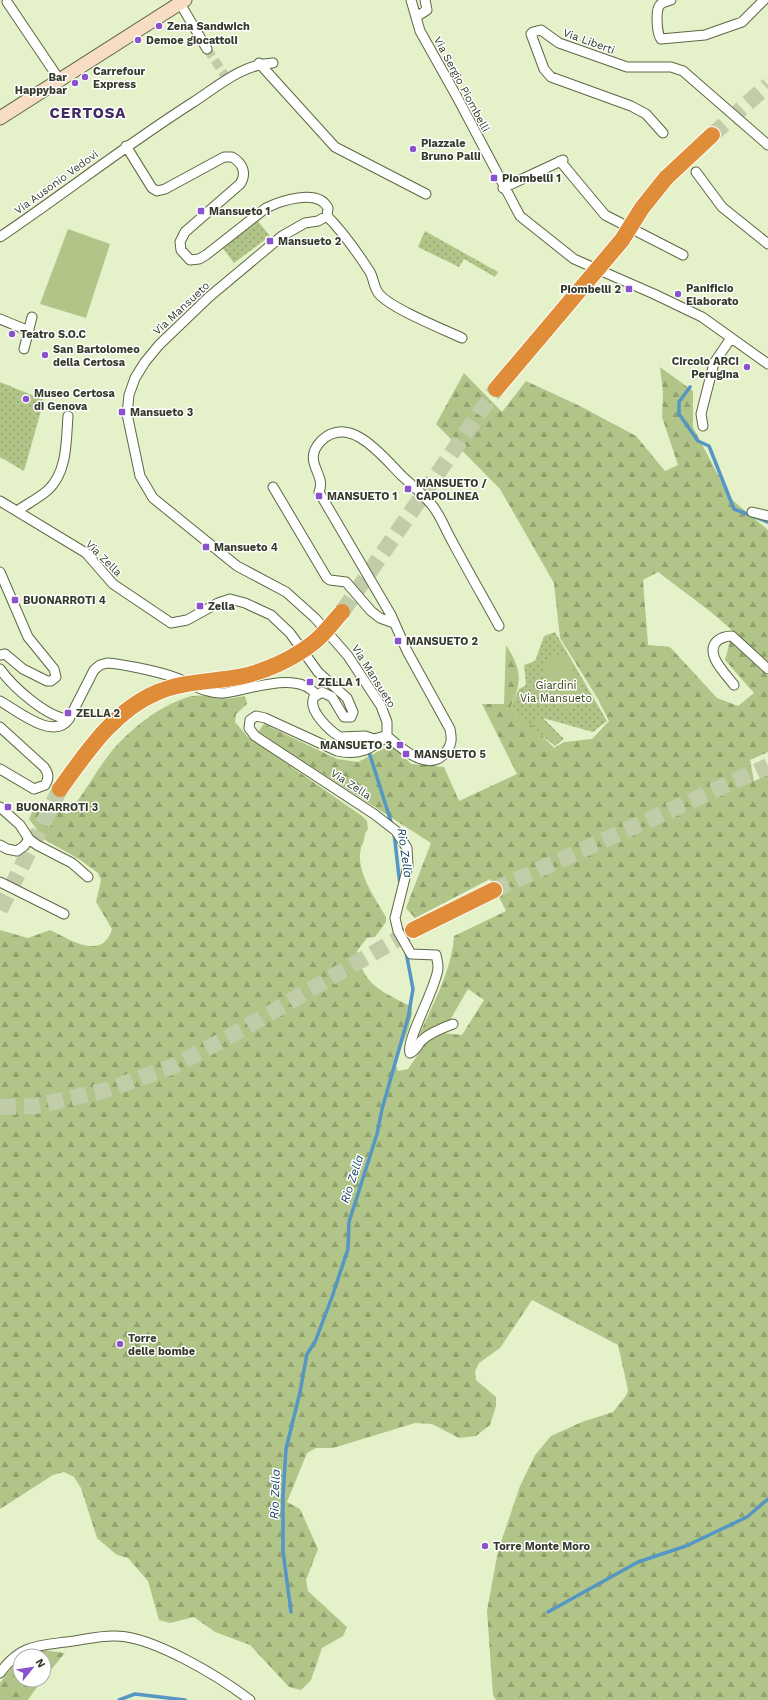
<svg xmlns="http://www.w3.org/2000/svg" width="768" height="1700" font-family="'Work Sans',sans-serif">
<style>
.green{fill:url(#green-dots)}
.forest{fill:url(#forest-firs)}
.pitch{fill:#b2c588}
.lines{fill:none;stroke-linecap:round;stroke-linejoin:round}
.stream{stroke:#5596c5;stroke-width:3.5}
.minor-tunnel{stroke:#c1cca9;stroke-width:9;stroke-dasharray:9 4.5;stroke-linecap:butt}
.motorway-tunnel{stroke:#c1cca9;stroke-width:16;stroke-dasharray:16 8;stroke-linecap:butt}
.minor-casing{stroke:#5d6844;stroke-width:11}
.secondary-casing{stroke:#5d6844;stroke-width:15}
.motorway-casing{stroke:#fff;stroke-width:18}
.minor{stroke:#fff;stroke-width:9}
.secondary{stroke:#f6ddc4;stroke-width:13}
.motorway{stroke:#e08d39;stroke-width:16}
.motorway-bridge-casing{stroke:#fff;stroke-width:18;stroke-linecap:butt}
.motorway-bridge{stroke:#e08d39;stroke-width:16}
.poi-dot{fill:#8a53cb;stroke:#fff;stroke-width:1.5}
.labels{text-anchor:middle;stroke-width:3;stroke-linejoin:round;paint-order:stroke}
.poi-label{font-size:11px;font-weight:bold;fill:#353a2a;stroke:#fff;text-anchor:start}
.street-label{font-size:11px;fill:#353a2a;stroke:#fff}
.park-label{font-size:11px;fill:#36430e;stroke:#fff}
.water-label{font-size:12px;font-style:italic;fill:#0b3f5f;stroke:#fff}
.district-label{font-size:15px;font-weight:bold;letter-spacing:1px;fill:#432963;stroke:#fff}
</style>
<defs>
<pattern id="green-dots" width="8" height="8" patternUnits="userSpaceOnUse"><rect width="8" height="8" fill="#b2c588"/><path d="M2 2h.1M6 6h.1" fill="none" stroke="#92a16f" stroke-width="1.8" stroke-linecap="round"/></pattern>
<pattern id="forest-firs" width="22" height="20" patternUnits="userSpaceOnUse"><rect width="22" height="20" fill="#b2c588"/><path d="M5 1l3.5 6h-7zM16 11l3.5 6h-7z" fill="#92a16f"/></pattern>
</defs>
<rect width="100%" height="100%" fill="#e4f1c9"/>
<!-- green -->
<path class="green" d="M257,220L270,236L234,263L222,247Z
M425,231L498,272L495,277L464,259L459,267L418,247Z
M0,382L44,400L24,471L0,457Z
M555,632L607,721L593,732L543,718L564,739L555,746L517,715L511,706L519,689L526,685L524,665L535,661L544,636Z"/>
<!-- forest -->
<path class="forest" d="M660,367L693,391V427L730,498L768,530V661L711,612L658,572L643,580L648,645L670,647L717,698L738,706L754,693L725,660L730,641L768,676V752L750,760L754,781L768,775V1700H496L493,1695L487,1611L498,1551L520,1486L535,1455L551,1436L582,1422L613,1412L626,1396L628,1390L618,1345L532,1300L500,1348L479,1363L475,1371L476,1380L496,1397V1406L490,1425L476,1436L459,1438L432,1424L415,1423L333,1448H316L307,1453L287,1502L300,1509L318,1549L306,1580L308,1591L347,1627L343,1636L322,1648L311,1680L301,1690L289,1687L250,1645L215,1632L194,1617L170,1623L159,1620L148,1581L128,1558L117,1555L97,1538L81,1488L74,1477L64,1472L53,1475L0,1509V930L28,938L50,930C69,939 102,962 112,929L96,902L101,880L98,873L79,859L45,840L29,819L32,812L43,802L67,814C84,795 95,772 111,752C130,729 164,702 193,696C205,694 213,698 224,698C231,699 238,697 245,696L247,704L236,714L235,722L247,736L362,816L367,821L368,829C364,834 365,837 363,843C363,845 361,846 361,848C355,871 375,898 386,917V922L375,937L367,938L357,951C363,986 383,992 412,1007C412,1026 403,1044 394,1061L398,1071L408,1069L426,1043L443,1033L462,1035L484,1000L468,989L450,1020L436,1025L419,1035C433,1004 452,970 454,936L506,911L490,879L415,918L406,908L431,843L258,732L264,724L337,759L358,762L392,744L411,764L444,767L459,801L517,774L482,704H504L506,645C521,669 523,680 511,706L517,715L535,728L554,748L564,742L592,739L609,721L598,699L560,638L554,583L500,489L436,424L464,373L502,412L526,381L578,405L636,436L665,471L678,465L662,417L663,393Z
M42,1650L65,1653L44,1678V1656H26Z
M20,1659V1680H42L28,1700H0V1683L16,1661Z"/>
<!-- pitch -->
<path class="pitch" d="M68,229L110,244L86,318L40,304Z
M564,652L588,700L565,711L540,664Z
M536,718L560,740L555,745L531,722Z"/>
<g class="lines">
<!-- stream -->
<path class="stream" d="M690,387L679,402V414L698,441L709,446L734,509L768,522
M369,752L392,825
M394,833L400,885
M291,1612L283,1551V1497L286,1449L300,1392L307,1354L315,1342L332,1297L348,1249L349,1222L377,1134L382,1109L408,1018L413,989L406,952
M548,1612L638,1562L686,1546L747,1517L768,1499
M119,1700L135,1694L185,1700"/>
<!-- minor-tunnel -->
<path class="minor-tunnel" d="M207,49L228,80"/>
<!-- motorway-tunnel -->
<path class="motorway-tunnel" d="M712,135L768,85
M342,612L496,389
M494,890L768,766
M0,910L60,789
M0,1107L35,1106L106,1090L174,1066L234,1034L413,930"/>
<defs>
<path id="minor" d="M178,0L207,49
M411,0L420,31L457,97L520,216L574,259L654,294L702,317L768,364
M671,0C668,1 662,2 660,5C655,9 657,35 661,39L705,35L742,22L764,0
M7,2L59,79
M416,17L427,10L425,0
M259,63L335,147L426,194
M663,133L646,114L631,106L551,77L544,69L531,34L533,32L541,30L559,43L627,67H671L683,71L768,145
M126,146L152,188L157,191L165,189L224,157H232C243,163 247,174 240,184L185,232L180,242L181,250L190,260L199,259L206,255L266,208C280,201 318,188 328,208L327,216L318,221L305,223L282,236L209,297L159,345L145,362L135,378L129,395L127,414L140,476L153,498L237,566L286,592L315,618L348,656L381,706L387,722V736C401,748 429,774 446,752C452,744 452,739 450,729L407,651L391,615L319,492C327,474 301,462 321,441C350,413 383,457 402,476C412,485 423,494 431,504C440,514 445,529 452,541C467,569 483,597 499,626
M560,161L605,215L683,255
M696,172L722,207L768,244
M503,188L563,160
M327,216C343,232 357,252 370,272C374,279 373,286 379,294C392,309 443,329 462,338
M0,237C65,193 126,145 192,103C217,87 242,64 273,63
M0,319L29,331
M24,349L32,317
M703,426L701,414L714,363L731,338
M273,487L327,578L330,580L346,582L371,611L380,618L394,623
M0,501L86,553L113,584L171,623L187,620L218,603L230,599L245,603L271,615L290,633L318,672L347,698L353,712L351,717H344L332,697L322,692L314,697C307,710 330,731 340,737L365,736L374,739L385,736
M17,511C27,504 39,498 48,490C68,471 66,440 68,416
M752,512L768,516
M0,572L28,637L54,669L56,677L51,681H47L23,669L5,654L0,655
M0,669C12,686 47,718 69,719
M734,685C726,674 704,654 717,641C722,637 726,636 732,636L768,669
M0,701C18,711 53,741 69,719L94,670L100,665L107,663C123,664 155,671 171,676C188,681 203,694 223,693C246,691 299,669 316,695
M0,727L44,767C49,774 49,778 45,785L34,789L0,769
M387,736C371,749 359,756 337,751L265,718L256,716L250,720L249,728L255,736L374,814L396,831L407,848L408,866L395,918L398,931L411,954L436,955C437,959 438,964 438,968C437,987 405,1041 410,1053C416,1051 417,1046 421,1041C429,1033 442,1028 453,1024
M0,807L20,825L29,839L24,846L17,851L7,849L0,845
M29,839L37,845L72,863L88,877
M0,882L64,914
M0,1673C19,1646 35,1646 66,1642C83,1640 100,1635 117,1636C154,1637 220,1677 250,1700"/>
<path id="secondary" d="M0,118L185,0"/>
<path id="motorway" d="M666,178L712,135
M413,930L494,890"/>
</defs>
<!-- minor casing -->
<use href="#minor" class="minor-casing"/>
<!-- secondary casing -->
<use href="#secondary" class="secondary-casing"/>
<!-- motorway casing -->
<use href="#motorway" class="motorway-casing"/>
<!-- minor -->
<use href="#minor" class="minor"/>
<!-- secondary -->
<use href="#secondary" class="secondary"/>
<!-- motorway -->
<use href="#motorway" class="motorway"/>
<defs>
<path id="motorway-bridge" d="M496,389L622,240L642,208L666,178
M60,789C86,753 114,710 158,692C184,681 211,682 239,677C264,672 293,659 313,643C324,635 333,622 342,612"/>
</defs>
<!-- motorway-bridge casing -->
<use href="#motorway-bridge" class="motorway-bridge-casing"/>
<!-- motorway-bridge -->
<use href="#motorway-bridge" class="motorway-bridge"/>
</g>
<!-- markers -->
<g class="poi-dot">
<circle cx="159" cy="26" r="4"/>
<circle cx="138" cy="40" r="4"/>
<circle cx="85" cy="77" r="4"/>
<circle cx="75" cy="83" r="4"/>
<circle cx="413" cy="149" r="4"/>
<rect x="490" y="174" width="8" height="8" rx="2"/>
<rect x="197" y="207" width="8" height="8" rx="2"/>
<rect x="266" y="237" width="8" height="8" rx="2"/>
<rect x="625" y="285" width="8" height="8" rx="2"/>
<circle cx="678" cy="294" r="4"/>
<circle cx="12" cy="334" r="4"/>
<circle cx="45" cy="355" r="4"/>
<circle cx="747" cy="367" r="4"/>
<circle cx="26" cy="399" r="4"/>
<rect x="118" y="408" width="8" height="8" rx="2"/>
<rect x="404" y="485" width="8" height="8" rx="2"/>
<rect x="315" y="492" width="8" height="8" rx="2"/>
<rect x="202" y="543" width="8" height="8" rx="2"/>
<rect x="11" y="596" width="8" height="8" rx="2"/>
<rect x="196" y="602" width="8" height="8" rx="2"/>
<rect x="394" y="637" width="8" height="8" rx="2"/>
<rect x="306" y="678" width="8" height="8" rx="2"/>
<rect x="64" y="709" width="8" height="8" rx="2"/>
<rect x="396" y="741" width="8" height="8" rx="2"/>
<rect x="402" y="750" width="8" height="8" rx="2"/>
<rect x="4" y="803" width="8" height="8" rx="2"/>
<circle cx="120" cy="1344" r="4"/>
<circle cx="485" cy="1546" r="4"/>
</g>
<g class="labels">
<!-- poi labels -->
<g class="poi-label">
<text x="167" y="30">Zena Sandwich</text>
<text x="146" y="44">Demoe giocattoli</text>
<text x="93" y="75">Carrefour<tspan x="93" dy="13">Express</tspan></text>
<text x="67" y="81" text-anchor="end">Bar<tspan x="67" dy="13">Happybar</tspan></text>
<text x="421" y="147">Piazzale<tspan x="421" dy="13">Bruno Palli</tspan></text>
<text x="502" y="182">Piombelli 1</text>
<text x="209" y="215">Mansueto 1</text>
<text x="278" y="245">Mansueto 2</text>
<text x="686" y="292">Panificio<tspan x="686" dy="13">Elaborato</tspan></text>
<text x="621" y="293" text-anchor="end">Piombelli 2</text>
<text x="20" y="338">Teatro S.O.C</text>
<text x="53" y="353">San Bartolomeo<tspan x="53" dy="13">della Certosa</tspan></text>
<text x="739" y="365" text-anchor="end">Circolo ARCI<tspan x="739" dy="13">Perugina</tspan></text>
<text x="34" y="397">Museo Certosa<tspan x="34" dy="13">di Genova</tspan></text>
<text x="130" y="416">Mansueto 3</text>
<text x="416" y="487">MANSUETO /<tspan x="416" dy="13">CAPOLINEA</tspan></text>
<text x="327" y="500">MANSUETO 1</text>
<text x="214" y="551">Mansueto 4</text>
<text x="23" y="604">BUONARROTI 4</text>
<text x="208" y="610">Zella</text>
<text x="406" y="645">MANSUETO 2</text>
<text x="318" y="686">ZELLA 1</text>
<text x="76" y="717">ZELLA 2</text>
<text x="392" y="749" text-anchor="end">MANSUETO 3</text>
<text x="414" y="758">MANSUETO 5</text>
<text x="16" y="811">BUONARROTI 3</text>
<text x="128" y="1342">Torre<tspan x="128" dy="13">delle bombe</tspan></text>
<text x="493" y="1550">Torre Monte Moro</text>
</g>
<!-- street labels -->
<g class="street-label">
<text transform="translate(589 41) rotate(20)" y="4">Via Liberti</text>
<text transform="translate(462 84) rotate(62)" y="4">Via Sergio Piombelli</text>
<text transform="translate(56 182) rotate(-36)" y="4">Via Ausonio Vedovi</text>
<text transform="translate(181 308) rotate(-43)" y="4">Via Mansueto</text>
<text transform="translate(104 558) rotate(45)" y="4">Via Zella</text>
<text transform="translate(374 676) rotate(58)" y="4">Via Mansueto</text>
<text transform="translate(351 784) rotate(33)" y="4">Via Zella</text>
</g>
<!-- park labels -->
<g class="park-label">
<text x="556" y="689">Giardini<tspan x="556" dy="13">Via Mansueto</tspan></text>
</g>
<!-- water labels -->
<g class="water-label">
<text transform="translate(405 853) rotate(82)" y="4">Rio Zella</text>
<text transform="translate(352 1179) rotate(-72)" y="4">Rio Zella</text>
<text transform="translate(275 1494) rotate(-88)" y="4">Rio Zella</text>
</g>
<!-- district labels -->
<g class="district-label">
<text x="88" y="118">CERTOSA</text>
</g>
</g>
<!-- north arrow -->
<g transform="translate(32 1668) rotate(60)"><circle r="19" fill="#ffffff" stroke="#aeb0aa"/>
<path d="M0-3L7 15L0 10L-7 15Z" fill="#8a53cb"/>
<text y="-6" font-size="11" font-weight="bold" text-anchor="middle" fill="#353a2a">N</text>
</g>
</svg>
